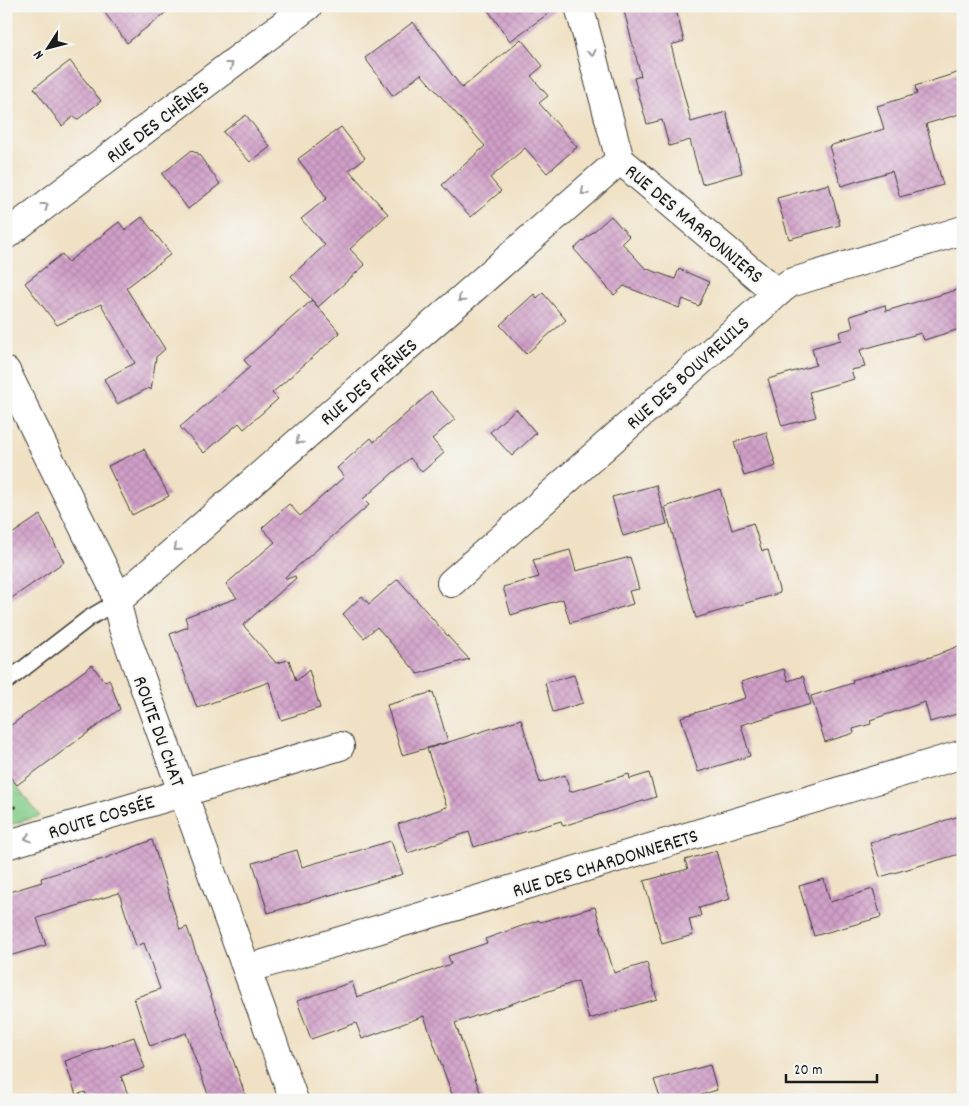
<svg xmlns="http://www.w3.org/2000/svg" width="969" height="1106" font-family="Dekko,sans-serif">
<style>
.grass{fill:url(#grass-tufts);stroke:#507452}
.building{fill:url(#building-cross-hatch)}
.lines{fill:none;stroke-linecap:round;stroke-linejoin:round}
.lane-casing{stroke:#3c3a35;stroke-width:18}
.street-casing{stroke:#3c3a35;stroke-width:30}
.path{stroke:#3c3a35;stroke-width:3;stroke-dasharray:4 4;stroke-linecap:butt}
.lane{stroke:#fff;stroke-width:15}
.street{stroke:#fff;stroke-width:28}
.oneway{stroke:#999}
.labels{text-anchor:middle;stroke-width:4;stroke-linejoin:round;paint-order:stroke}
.street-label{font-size:20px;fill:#1c1c1c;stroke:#f6f6f2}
</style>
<defs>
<pattern id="grass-tufts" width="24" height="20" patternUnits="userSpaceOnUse" patternTransform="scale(1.25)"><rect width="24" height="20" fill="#84cd89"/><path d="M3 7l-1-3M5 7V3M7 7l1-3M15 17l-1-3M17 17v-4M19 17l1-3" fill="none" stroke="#71af76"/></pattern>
<pattern id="building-cross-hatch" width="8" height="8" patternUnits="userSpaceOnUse" patternTransform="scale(1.25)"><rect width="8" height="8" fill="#d09fc8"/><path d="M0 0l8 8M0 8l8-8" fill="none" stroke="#b288ab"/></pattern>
</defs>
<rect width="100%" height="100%" fill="#f6f6f2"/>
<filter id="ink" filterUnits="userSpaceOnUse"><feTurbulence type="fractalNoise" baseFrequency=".02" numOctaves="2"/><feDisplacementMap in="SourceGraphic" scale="10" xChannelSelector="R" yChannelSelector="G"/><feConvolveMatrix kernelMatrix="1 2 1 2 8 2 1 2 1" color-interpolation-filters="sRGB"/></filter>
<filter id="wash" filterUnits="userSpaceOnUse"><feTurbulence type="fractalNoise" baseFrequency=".0096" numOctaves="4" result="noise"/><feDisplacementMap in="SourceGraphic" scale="20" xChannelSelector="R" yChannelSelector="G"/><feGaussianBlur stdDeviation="1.12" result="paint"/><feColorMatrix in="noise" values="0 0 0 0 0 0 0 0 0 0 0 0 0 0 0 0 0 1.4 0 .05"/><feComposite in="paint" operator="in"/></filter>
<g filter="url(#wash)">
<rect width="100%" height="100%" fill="#f0e1c4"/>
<!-- grass -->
<path class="grass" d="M6,772L40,816L6,826Z"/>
<g id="blocks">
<!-- building -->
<path class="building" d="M100,6H174L127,43Z
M485,6H559L510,41Z
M641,6H675L684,41L671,45L691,122L726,112L742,173L702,184L690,140L669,146L662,120L647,124L634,78L641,76L624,11Z
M413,22L462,88L521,39L543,66L531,76L548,96L539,103L577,147L547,173L525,148L490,178L501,191L471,217L442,185L485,146L421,74L393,96L365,58Z
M70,61L101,101L77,120L74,116L62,126L34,88Z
M963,71V113L926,124L943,185L900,197L892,171L841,186L829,146L884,129L877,106L917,94L915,86Z
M246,115L270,147L250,162L223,132Z
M341,127L365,158L349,170L388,214L350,249L365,265L318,307L291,276L325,245L301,219L327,198L298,159Z
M192,150L195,153L197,152L220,184L188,209L162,174Z
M829,184L840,225L789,239L777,198Z
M611,216L629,236L622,243L645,268L675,279L679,269L709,282L699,306L683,299L679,308L624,286L614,295L574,249Z
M142,217L171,254L126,288L165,349L156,357L151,390L149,388L117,404L104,379L135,363L101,304L57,325L25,283L62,254L68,262L119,222L125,230Z
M963,288V328L924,340L921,333L860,350L865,367L851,370L854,379L809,392L816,417L782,426L768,379L816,365L812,348L841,340L839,332L853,328L850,316L885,305L886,311Z
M543,293L566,320L526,354L500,325L534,294L537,298Z
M312,300L340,333L272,393L278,399L244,429L239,423L204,453L180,427L250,367L244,360Z
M431,392L455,419L432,439L444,453L422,472L410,458L363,499L369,505L285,577L287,579L295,576L296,578L243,625L276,663L289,660L296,681L309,670L320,708L281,720L269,682L197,708L170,634L188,627L185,617L237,598L226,584L275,542L262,528L289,504L300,516L344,477L337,468L371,438L374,442Z
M516,409L536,433L512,456L490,432Z
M766,432L776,466L744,476L734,442Z
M144,449L169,496L132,515L108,466Z
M656,485L667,524L623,536L612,497Z
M720,489L732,530L753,523L762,551L768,550L780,593L696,618L665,507Z
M40,515L64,562L6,602V538Z
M570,550L576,571L630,557L639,589L629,591L633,604L570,623L563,599L511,615L503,587L539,577L533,560Z
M398,579L453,642L469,659L418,674L377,627L364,638L343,614L362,596L369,604Z
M963,644V712L930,722L925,702L870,720L871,724L853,729L854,733L825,742L811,696L853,683L852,680L934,656Z
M92,665L105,682L109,679L120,709L17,785L6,772V729Z
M784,669L788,681L803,676L811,704L741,725L750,756L698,772L681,717L746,698L741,682Z
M574,675L583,703L553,712L545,683Z
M433,692L448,742L402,755L387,705Z
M521,719L540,783L565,775L570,792L629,774L630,779L649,773L656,797L563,826L561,821L474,847L469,832L408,853L398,824L447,807L427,749Z
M963,815V853L880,877L870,843Z
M152,840L180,930L187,927L247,1100H210L186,1033L150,1046L134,998L160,989L144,943L136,946L119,893L37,918L46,945L6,957V893L42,882L41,878L106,858Z
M391,841L403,874L268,913L253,863L297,850L302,867Z
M716,851L730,899L699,908L701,916L689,919L693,935L662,944L644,881L688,869L685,860Z
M824,879L830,902L873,889L881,917L814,936L799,886Z
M595,907L614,973L647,963L657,999L589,1019L578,981L455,1023L483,1100H454L424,1016L362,1039L356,1023L311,1039L297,1001L352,982L357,997L451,964L448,956L487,943L485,939L539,920L540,922Z
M134,1037L145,1068L121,1076L130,1100H88L85,1092L76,1095L65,1061Z
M710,1065L717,1090L685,1100H661L654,1080Z"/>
</g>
</g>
<g filter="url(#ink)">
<use href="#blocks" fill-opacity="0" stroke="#3c3a35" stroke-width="1"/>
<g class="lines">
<defs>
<path id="lane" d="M6,682L89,618L116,602"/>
<path id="street" d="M579,6L620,160L777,293
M6,235L308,6
M6,371L113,587L123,628L294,1100
M451,583L783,288L790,283L963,230
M116,602L620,160
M6,845L340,746
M247,969L963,754"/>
</defs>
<!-- lane casing -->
<use href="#lane" class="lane-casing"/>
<!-- street casing -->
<use href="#street" class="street-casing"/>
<!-- path -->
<path class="path" d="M6,802L19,810"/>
<!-- lane -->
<use href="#lane" class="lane"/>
<!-- street -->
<use href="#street" class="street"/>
</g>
<!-- one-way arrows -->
<defs><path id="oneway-chevron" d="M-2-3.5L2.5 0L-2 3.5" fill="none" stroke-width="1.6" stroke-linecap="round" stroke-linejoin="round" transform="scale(1.25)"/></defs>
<g class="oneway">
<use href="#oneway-chevron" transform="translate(592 53) rotate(75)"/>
<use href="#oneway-chevron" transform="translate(230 65) rotate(-37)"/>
<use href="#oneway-chevron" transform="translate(584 192) rotate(139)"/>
<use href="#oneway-chevron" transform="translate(45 206) rotate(-37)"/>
<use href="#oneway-chevron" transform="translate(461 299) rotate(139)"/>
<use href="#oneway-chevron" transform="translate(299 441) rotate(139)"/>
<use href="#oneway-chevron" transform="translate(177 548) rotate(139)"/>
<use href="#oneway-chevron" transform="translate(28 838) rotate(163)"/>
</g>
</g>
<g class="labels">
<!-- street labels -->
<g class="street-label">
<text transform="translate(157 121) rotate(-37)" y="7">RUE DES CHÊNES</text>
<text transform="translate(695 223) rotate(40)" y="7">RUE DES MARRONNIERS</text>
<text transform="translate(687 372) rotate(-42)" y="7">RUE DES BOUVREUILS</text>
<text transform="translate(368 381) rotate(-41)" y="7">RUE DES FRÊNES</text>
<text transform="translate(160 731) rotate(70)" y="7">ROUTE DU CHAT</text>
<text transform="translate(101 816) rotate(-17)" y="7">ROUTE COSSÉE</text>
<text transform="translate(605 862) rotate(-17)" y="7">RUE DES CHARDONNERETS</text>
</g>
</g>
<!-- margin -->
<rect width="969" height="1106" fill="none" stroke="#f6f6f2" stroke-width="25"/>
<!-- north arrow -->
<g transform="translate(48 48) rotate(234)" stroke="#f6f6f2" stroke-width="4" paint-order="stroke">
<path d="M0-4L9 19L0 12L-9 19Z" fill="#1c1c1c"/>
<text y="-8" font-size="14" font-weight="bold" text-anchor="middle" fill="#1c1c1c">N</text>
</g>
<!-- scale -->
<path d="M786 1074v8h91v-8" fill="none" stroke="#1c1c1c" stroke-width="2.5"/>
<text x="794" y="1074" font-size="15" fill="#1c1c1c" stroke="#f6f6f2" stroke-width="4" paint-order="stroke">20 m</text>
</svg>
